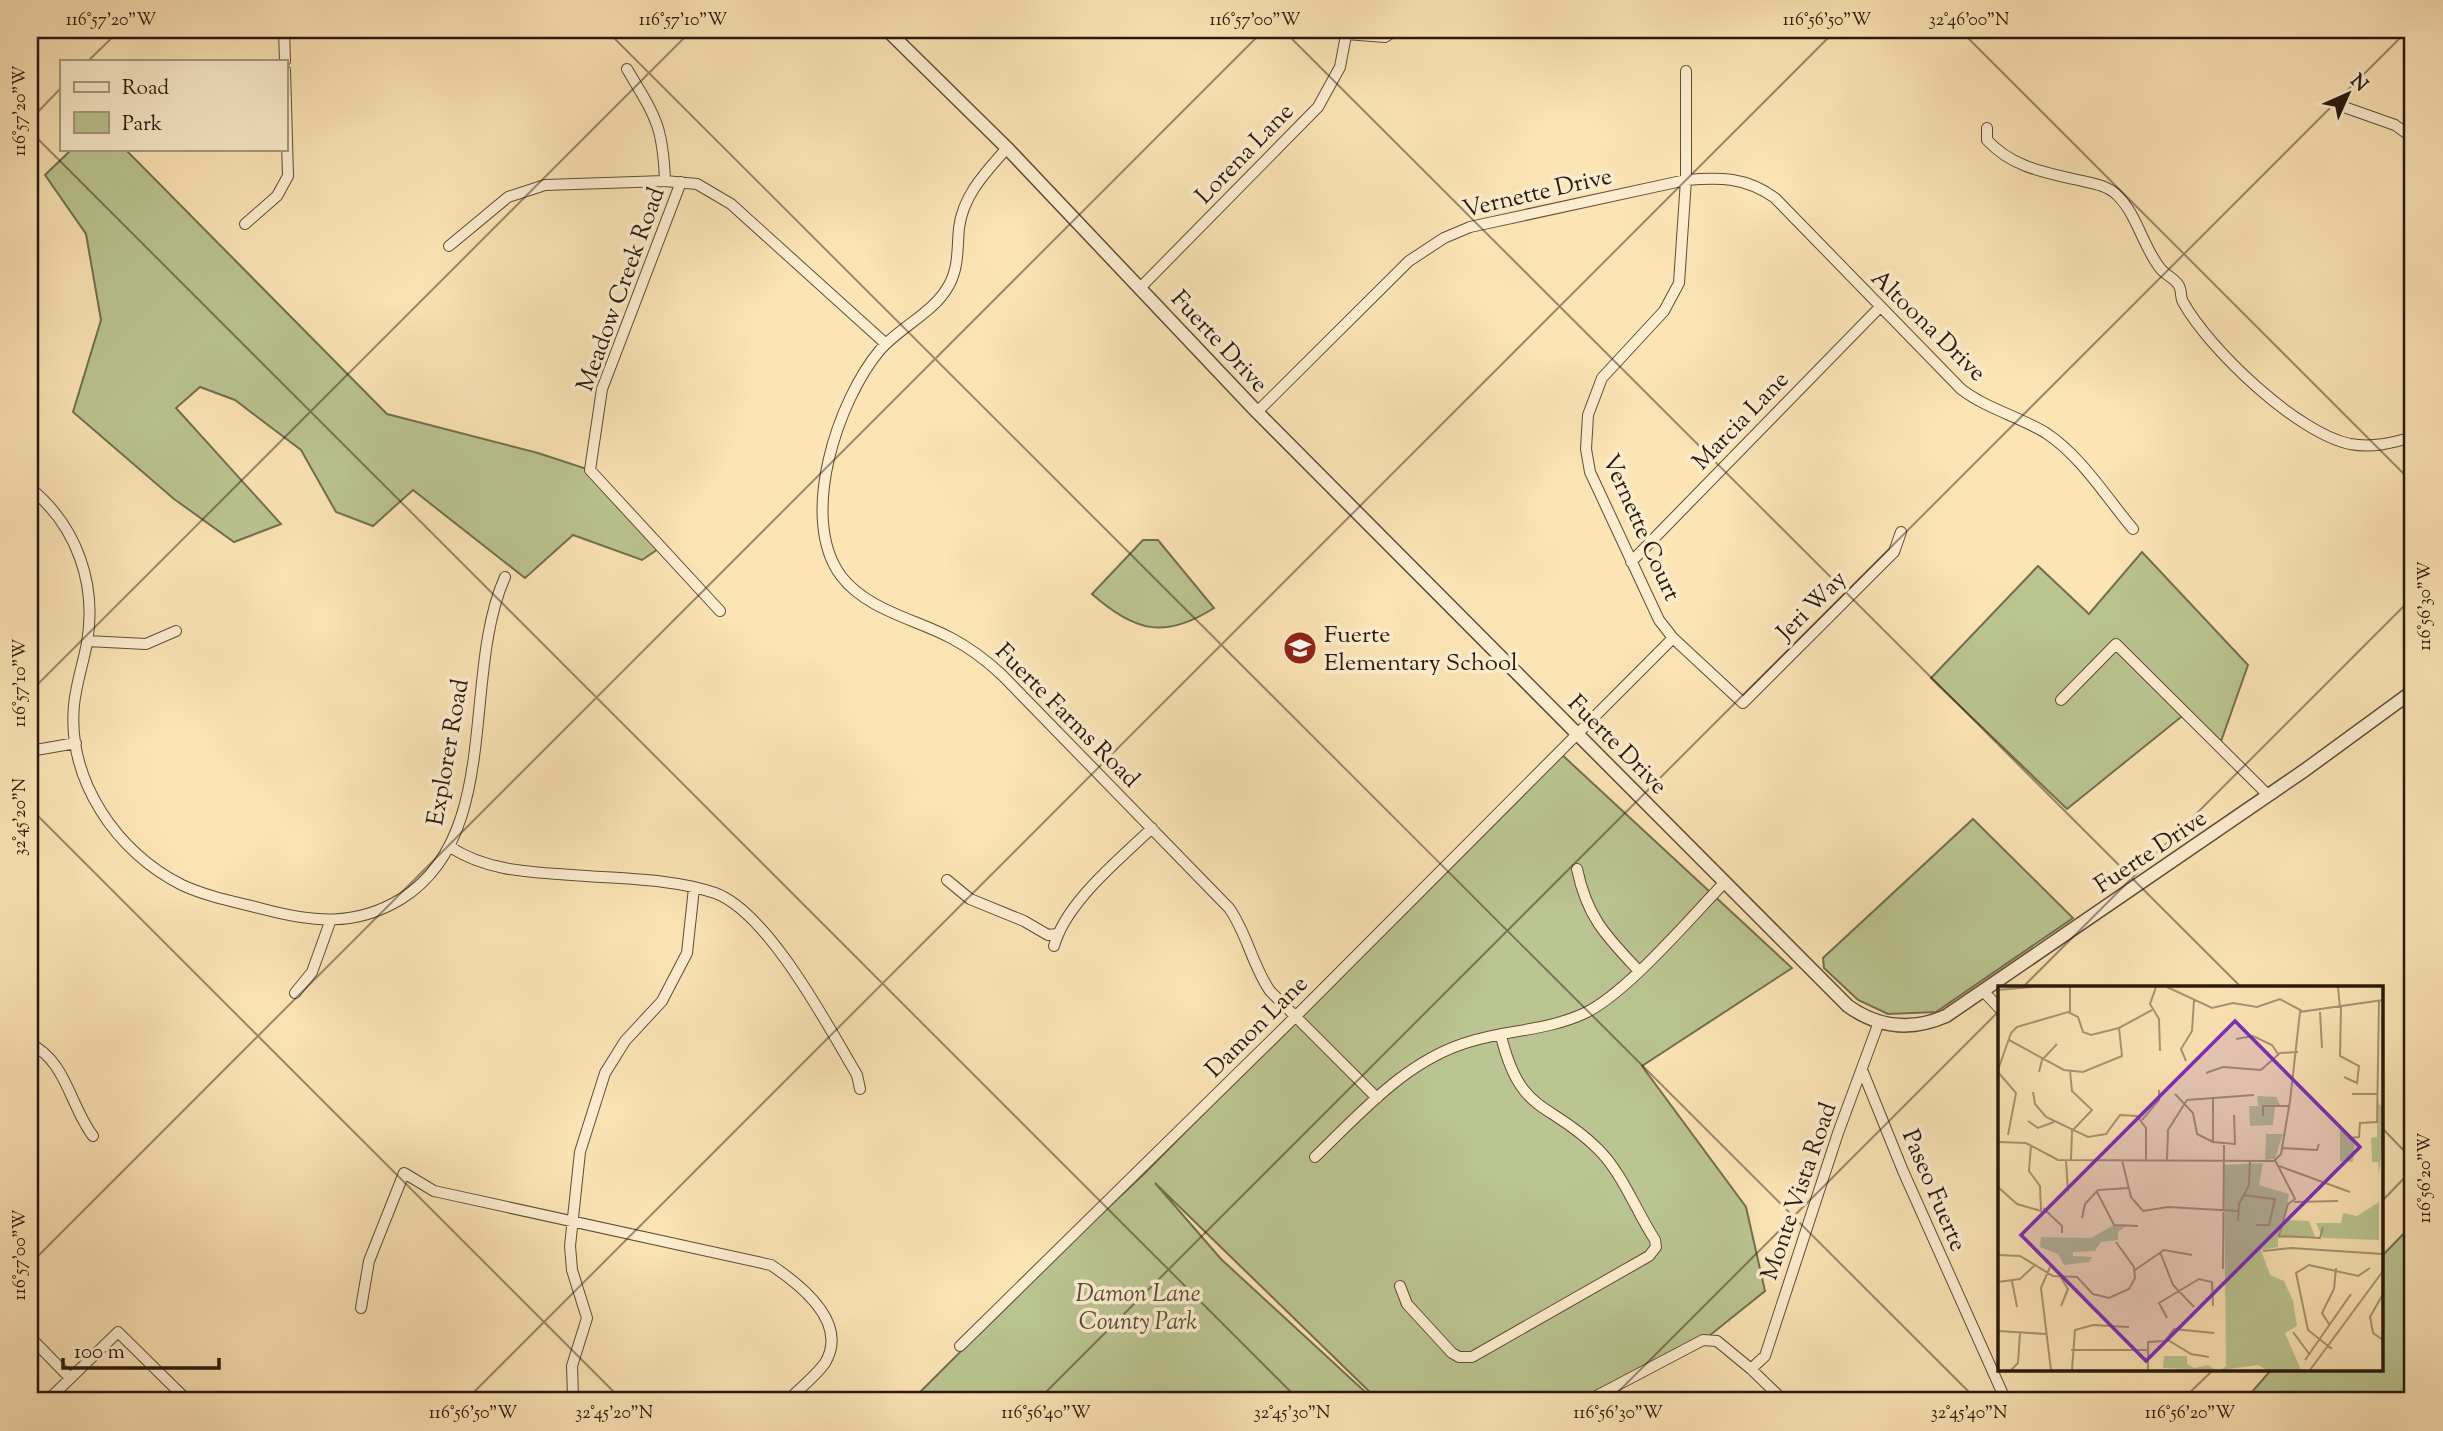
<svg xmlns="http://www.w3.org/2000/svg" width="2443" height="1431" font-family="'Sorts Mill Goudy',serif">
<style>
.green{fill:#bac591;stroke:#726f4f;stroke-width:2}
.lines{fill:none;stroke-linecap:round;stroke-linejoin:round}
.minor-casing{stroke:#5e4c37;stroke-width:12}
.tertiary-casing{stroke:#5e4c37;stroke-width:15}
.minor{stroke:#fdedcf;stroke-width:10}
.tertiary{stroke:#fdedcf;stroke-width:12}
.ticks{fill:none;stroke:#29190d;stroke-width:2;stroke-opacity:0.45}
.labels{text-anchor:middle;stroke-width:7;stroke-linejoin:round;paint-order:stroke}
.street-label{font-size:24px;fill:#29190d;stroke:#fdedcf}
.poi-label{font-size:24px;fill:#29190d;stroke:#fdedcf;text-anchor:start}
.park-label{font-size:24px;font-style:italic;fill:#544d35;stroke:#fdedcf}
.inset-road{fill:none;stroke:#a89372;stroke-width:2}
.view{fill:#7b2cbf;fill-opacity:0.15;stroke:#7b2cbf;stroke-width:3.5}
.inset-edge{fill:none;stroke:#29190d;stroke-width:3.5}
.neatline{fill:none;stroke:#29190d;stroke-width:2.5}
.ticks-label{font-size:18px;text-anchor:middle;fill:#29190d}
</style>
<rect width="100%" height="100%" fill="#fce4b5"/>
<filter id="stains"><feTurbulence type="fractalNoise" baseFrequency=".00286" numOctaves="4"/><feColorMatrix values="0 0 0 0 .2 0 0 0 0 .09 0 0 0 0 .02 0 0 0 .5 -.17"/></filter>
<radialGradient id="worn" r=".72"><stop offset=".6" stop-color="#630" stop-opacity="0"/><stop offset="1" stop-color="#630" stop-opacity=".3"/></radialGradient>
<!-- green -->
<path class="green" d="M72,149H125L387,414L538,453L590,470L661,547L642,560L573,535L525,578L413,490L373,526L336,512L301,450L235,400L200,387L176,408L281,524L234,542L174,499L73,412L101,320L86,234L45,175Z
M1143,540H1158L1214,608C1164,640 1134,631 1092,594Z
M2142,552L2248,665L2219,747L2186,713L2067,809L1931,678L2038,566L2089,614Z
M1559,752L1792,968L1642,1066L1746,1207L1765,1291L1709,1336L1578,1401H1379L1155,1183L1221,1259L1375,1401H911L1070,1243L1145,1173Z
M1973,819L2073,918L1936,1012L1888,1014L1858,1000L1824,968L1823,958Z
M2413,1224V1401H2244L2271,1370H2382V1256Z"/>
<g class="lines">
<defs>
<path id="minor" d="M284,30L285,61
M1346,34L1385,37L1396,30
M627,69C655,116 663,125 665,181
M1686,71V180L1679,283L1664,311L1602,378L1588,415L1586,449L1590,472L1659,620L1673,638L1743,703L1894,552L1901,532
M2344,107L2395,125L2413,138
M1987,128V140C2012,167 2043,172 2078,180C2091,183 2107,185 2117,195C2137,214 2143,247 2160,268C2165,275 2176,279 2179,286C2182,291 2180,297 2183,302C2209,349 2297,433 2350,444C2373,448 2392,443 2413,437
M1007,148C986,172 963,195 959,228C957,248 959,267 949,285C934,313 901,326 880,350C838,400 798,518 841,576C867,610 915,619 951,638C970,648 986,660 1002,675L1229,908C1247,933 1252,965 1270,991L1377,1098
M681,182L602,389L590,470L720,611
M245,224L277,196L288,176L285,70
M449,246L508,197L545,185L665,181L697,184L731,204L886,344
M1141,287L1318,107L1340,67L1347,30
M1257,412L1409,261L1444,238L1470,227L1686,180C1720,177 1746,177 1775,198L1961,389C1987,409 2018,416 2046,433C2081,456 2106,497 2133,529
M30,488C77,526 97,584 87,643C83,664 76,684 74,705C67,780 117,853 182,885C208,897 236,902 263,909C312,922 355,927 401,899C503,836 461,675 505,577
M1631,562L1879,308
M87,641L146,644L176,631
M2061,700L2116,644L2268,795
M30,751L76,743
M450,847C487,871 529,872 572,875C618,879 671,878 715,893C768,912 828,1026 857,1075L860,1089
M1577,869C1587,917 1606,936 1638,970
M947,880L970,899L1024,921L1048,935L1057,934
M1054,946C1066,902 1120,859 1152,828
M1984,992L2000,1009
M295,993L312,972L330,922
M30,1044C66,1060 70,1106 93,1136
M1863,1072L1903,1171L2006,1401
M1315,1157C1362,1112 1407,1059 1472,1041C1509,1030 1549,1030 1585,1013C1627,993 1691,917 1725,882
M1400,1286L1407,1304L1452,1353L1459,1357H1472L1649,1256L1656,1247L1655,1240C1636,1211 1623,1174 1598,1149C1549,1100 1521,1117 1501,1036
M361,1308L369,1261L404,1173L434,1191L771,1265C801,1285 849,1323 825,1363C815,1377 799,1389 787,1401
M30,1337L70,1378
M960,1346L1295,1017L1673,638
M1751,1369L1784,1401
M573,1396L572,1366L587,1318L572,1270L570,1246L580,1152L605,1073L625,1041L662,1001L687,953L694,888
M47,1401L118,1332L188,1401
M1587,1401L1703,1340L1717,1341L1751,1369L1765,1356L1838,1133L1879,1022"/>
<path id="tertiary" d="M887,30L1007,148L1257,412L1848,1006C1879,1028 1912,1031 1946,1016L2305,770L2413,691"/>
</defs>
<!-- minor casing -->
<use href="#minor" class="minor-casing"/>
<!-- tertiary casing -->
<use href="#tertiary" class="tertiary-casing"/>
<!-- minor -->
<use href="#minor" class="minor"/>
<!-- tertiary -->
<use href="#tertiary" class="tertiary"/>
</g>
<!-- ticks -->
<path class="ticks" d="M606,30L1978,1401M1283,30L2242,988M1960,30L2413,483M88,61L120,30M30,120L61,88M30,131L1300,1401M30,692L692,30M30,808L623,1401M2022,988L2413,597M2382,1128L2413,1160M2382,1201L2413,1169M30,1264L1264,30M465,1401L1836,30M1037,1401L2408,30M1609,1401L2000,1010M2181,1401L2213,1370"/>
<!-- icons -->
<defs>
<symbol id="school-disc" viewBox="-11 -11 22 22"><circle r="9.5" fill="#8f2418" stroke="#fdedcf"/><path d="M0-5L7-2L0 1L-7-2ZM-4 1L0 2.5L4 1V4Q0 6-4 4Z" fill="#fff"/></symbol>
</defs>
<g fill-rule="evenodd">
<use href="#school-disc" x="1281" y="629" width="38" height="38"/>
</g>
<g class="labels">
<!-- street labels -->
<g class="street-label">
<text transform="translate(1244 153) rotate(-46)" y="8">Lorena Lane</text>
<text transform="translate(1537 192) rotate(-13)" y="8">Vernette Drive</text>
<text transform="translate(620 289) rotate(-70)" y="8">Meadow Creek Road</text>
<text transform="translate(1929 325) rotate(44)" y="8">Altoona Drive</text>
<text transform="translate(1220 341) rotate(47)" y="8">Fuerte Drive</text>
<text transform="translate(1740 420) rotate(-46)" y="8">Marcia Lane</text>
<text transform="translate(1642 527) rotate(66)" y="8">Vernette Court</text>
<text transform="translate(1811 605) rotate(-45)" y="8">Jeri Way</text>
<text transform="translate(1068 715) rotate(45)" y="8">Fuerte Farms Road</text>
<text transform="translate(1618 744) rotate(45)" y="8">Fuerte Drive</text>
<text transform="translate(447 752) rotate(-80)" y="8">Explorer Road</text>
<text transform="translate(2150 851) rotate(-34)" y="8">Fuerte Drive</text>
<text transform="translate(1256 1026) rotate(-45)" y="8">Damon Lane</text>
<text transform="translate(1935 1190) rotate(67)" y="8">Paseo Fuerte</text>
<text transform="translate(1798 1191) rotate(-71)" y="8">Monte Vista Road</text>
</g>
<!-- poi labels -->
<g class="poi-label">
<text x="1324" y="642">Fuerte<tspan x="1324" dy="28">Elementary School</tspan></text>
</g>
<!-- park labels -->
<g class="park-label">
<text x="1138" y="1301">Damon Lane<tspan x="1138" dy="28">County Park</tspan></text>
</g>
</g>
<!-- overview -->
<g transform="translate(1998 986)">
<rect width="385" height="385" fill="#fce4b5"/>
<path d="M259,110L278,111L283,120L277,121L275,139L252,140L251,120H260ZM379,115L384,121L385,153L381,189L380,176H374L373,152L379,151ZM342,144L357,153L355,176L342,175ZM268,148H285L277,173L267,174ZM265,177L261,199L291,208L286,234L311,235L317,251L280,252V261L263,264L272,289L286,295L295,315L299,340L287,347L303,384H269L260,379L223,384L228,380L226,179ZM381,216V254L325,252L318,237H343L345,227L359,230ZM116,239H129L120,246V254L103,256L97,265L75,266V270L94,271L91,276L66,279L60,268L42,261L43,251L93,252ZM166,370H189V378L196,382L210,379L218,384L165,382Z" fill="#bac591"/>
<path class="inset-road" d="M158,1L152,18L161,33L162,65M169,1L214,22L235,17L259,21L282,13L304,25M340,1L342,22M0,4L33,1M343,21L342,70L361,80L359,97L346,91M72,26V1M322,26L324,62M238,53L255,50L274,59L280,68M11,54L66,84L85,86L124,70L121,42M188,75L183,63L194,45L196,14M0,84L13,47L19,41L70,26L80,31L85,46L93,49L121,42L154,24M72,85L74,105L94,124L74,145L73,174M0,86L18,107L10,149M41,86L44,74L59,58M208,87L225,81L263,84L282,67L300,66M35,106L37,118L48,131L90,151L108,148L122,129L139,130L148,142V175M177,108L195,127L199,148L215,156L237,158L236,129M354,108H379M215,112V156M265,130V120H291M144,134L161,114V104M30,135L40,142L56,136M350,152L361,151L362,137L379,136L381,15M0,156L28,157L60,174L276,175L283,168L292,115L302,26L385,14M284,162L319,164L321,158M68,174L70,205M124,174L133,211L145,225L170,221L240,225M277,174L297,213L290,218L281,250L322,252L325,241M169,175L170,144L189,114L256,109M281,180L352,206M0,201L19,218L43,225L42,200L31,185L33,159M99,206L116,239L140,240M245,209L277,213L271,239H258M296,216L340,215M45,222L64,240V247M84,232L87,218L100,204L131,202M240,235L241,218L251,199L252,175M265,265L293,262L385,268M162,266L175,299L196,321M0,269L22,270L55,290L79,291L95,308L111,312L131,303L137,292L136,281L118,256M52,281L43,302L53,384M225,283L226,159M137,284L166,264L194,269M62,290L70,303L63,320M14,295L19,321M0,296L22,293L37,279M385,308L372,331L375,347L385,354M169,332L161,317L201,293L214,296L215,320M331,338L324,327L336,303L338,282M0,345L48,348M295,346L312,369M170,354L193,368L211,371M334,363L310,344L298,287L311,279L360,290L372,282M73,364H150M307,374L353,308M13,384L20,377L22,347M74,384L77,344L95,339L131,341M150,384V356L167,355L176,343L216,347M312,384L385,285"/>
<path class="view" d="M237,35L362,161L148,375L23,249Z"/>
<rect width="385" height="385" class="inset-edge"/>
</g>
<!-- margin -->
<rect width="2443" height="1431" fill="none" stroke="#fce4b5" stroke-width="77"/>
<!-- legend -->
<rect x="60" y="60" width="228" height="91" fill="#fdedcf" stroke="#a89881" stroke-width="2"/>
<rect x="74" y="82" width="35" height="10" fill="#fdedcf" stroke="#a89881" stroke-width="2"/>
<text x="122" y="94" font-size="21" fill="#29190d">Road</text>
<rect x="74" y="112" width="35" height="21" fill="#bac591" stroke="#a89881" stroke-width="2"/>
<text x="122" y="130" font-size="21" fill="#29190d">Park</text>
<!-- north arrow -->
<g transform="translate(2348 94) rotate(45)" stroke="#fdedcf" stroke-width="5" paint-order="stroke">
<path d="M0-5L12 26L0 18L-12 26Z" fill="#29190d"/>
<text y="-10" font-size="19" font-weight="bold" text-anchor="middle" fill="#29190d">N</text>
</g>
<!-- scale -->
<path d="M63 1358v10h156v-10" fill="none" stroke="#29190d" stroke-width="3.5"/>
<text x="74" y="1358" font-size="21" fill="#29190d" stroke="#fdedcf" stroke-width="5" paint-order="stroke">100 m</text>
<rect x="38" y="38" width="2366" height="1354" class="neatline"/>
<g class="ticks-label">
<text x="111" y="25">116°57'20"W</text>
<text x="683" y="25">116°57'10"W</text>
<text x="1255" y="25">116°57'00"W</text>
<text x="1827" y="25">116°56'50"W</text>
<text x="1969" y="25">32°46'00"N</text>
<text transform="translate(19 111) rotate(-90)" y="6">116°57'20"W</text>
<text transform="translate(2424 606) rotate(-90)" y="6">116°56'30"W</text>
<text transform="translate(19 683) rotate(-90)" y="6">116°57'10"W</text>
<text transform="translate(19 817) rotate(-90)" y="6">32°45'20"N</text>
<text transform="translate(2424 1178) rotate(-90)" y="6">116°56'20"W</text>
<text transform="translate(19 1255) rotate(-90)" y="6">116°57'00"W</text>
<text x="473" y="1418">116°56'50"W</text>
<text x="614" y="1418">32°45'20"N</text>
<text x="1046" y="1418">116°56'40"W</text>
<text x="1292" y="1418">32°45'30"N</text>
<text x="1618" y="1418">116°56'30"W</text>
<text x="1969" y="1418">32°45'40"N</text>
<text x="2190" y="1418">116°56'20"W</text>
</g>
<rect width="100%" height="100%" filter="url(#stains)"/>
<rect width="100%" height="100%" fill="url(#worn)"/>
</svg>
